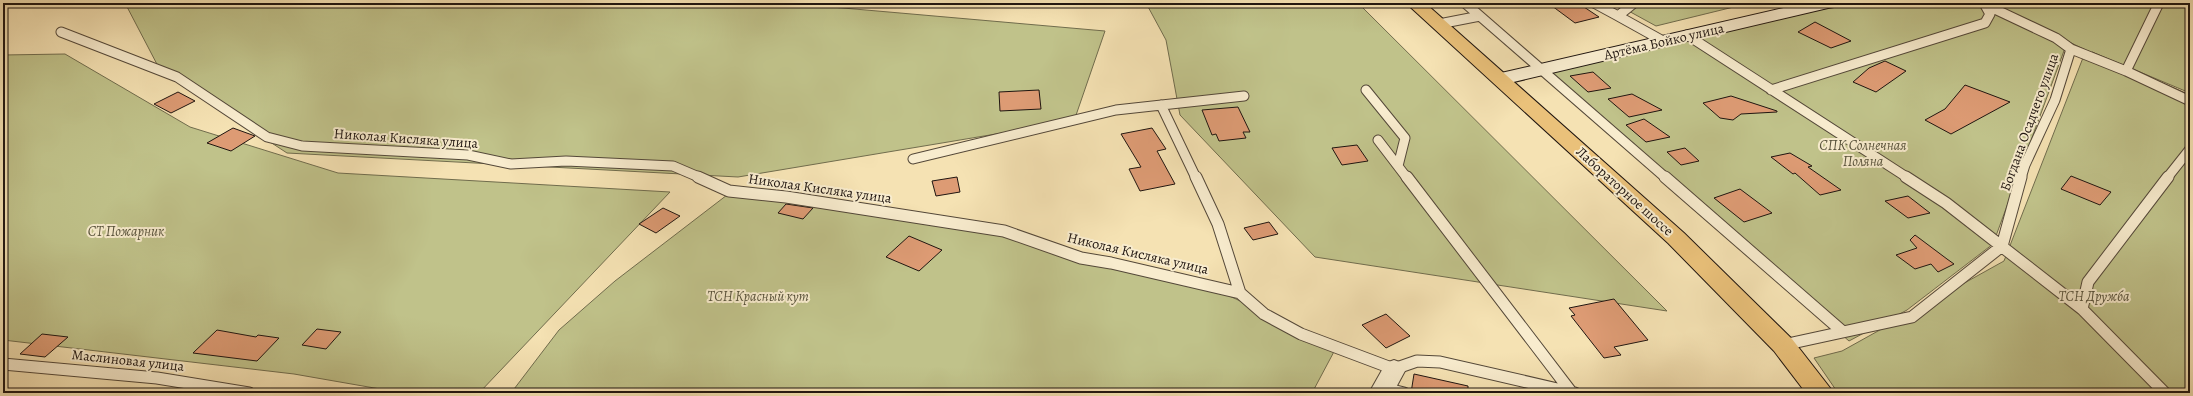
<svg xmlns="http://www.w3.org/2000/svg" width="2193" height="396" font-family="Alegreya,serif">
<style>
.green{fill:#c0c28a;stroke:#706c4d}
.building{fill:#dd9b74;stroke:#1f1510}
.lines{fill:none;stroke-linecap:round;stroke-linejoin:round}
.service-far1-casing{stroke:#544839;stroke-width:11}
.service-casing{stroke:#544839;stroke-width:13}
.minor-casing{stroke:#544839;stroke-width:2}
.secondary-casing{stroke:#1f1510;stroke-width:2}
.primary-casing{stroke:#1f1510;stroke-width:2}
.service-far1{stroke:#f8ecce;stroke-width:9}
.service{stroke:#f8ecce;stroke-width:11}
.minor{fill:#f8ecce;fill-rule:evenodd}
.secondary{fill:#f8ecce;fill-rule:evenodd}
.primary{fill:#eac17a;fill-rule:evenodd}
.labels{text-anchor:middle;stroke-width:4;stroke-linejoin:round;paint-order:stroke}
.street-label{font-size:14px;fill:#1f1510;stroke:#f8ecce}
.park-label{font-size:14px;font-style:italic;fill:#57523b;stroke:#f8ecce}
</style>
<rect width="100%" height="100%" fill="#f5e2b3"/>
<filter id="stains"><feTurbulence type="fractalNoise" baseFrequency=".005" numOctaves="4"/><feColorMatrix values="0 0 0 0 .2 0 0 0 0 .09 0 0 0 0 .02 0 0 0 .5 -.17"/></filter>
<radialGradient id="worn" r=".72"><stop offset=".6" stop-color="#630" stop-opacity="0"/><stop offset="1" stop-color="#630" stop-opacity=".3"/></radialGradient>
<!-- green -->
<path class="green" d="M125,3H786L1105,31L1074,121L738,177L287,153L160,70Z
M1146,3H1358L1667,311L1315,257L1180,115L1166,40Z
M1614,3H1750L1656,26Z
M1839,3H1980L2065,48L1993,244L1907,310L1849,341L1541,73Z
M1987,3H2190V93L2092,52L2190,95V393H1838L1814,358L1842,351L2004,261L2086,50Z
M65,54L190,127L338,173L670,192L479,393H403L294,374L3,340V55Z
M727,195L824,206L1005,234L1208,286L1337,346L1312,393H511L559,330L615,281Z"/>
<!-- building -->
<path class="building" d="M1548,3H1578L1599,17L1575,23Z
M1815,22L1851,41L1831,48L1798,32Z
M1885,61L1906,71L1876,92L1853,82L1869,68Z
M1593,72L1611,88L1588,92L1570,76Z
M1965,85L2010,102L1951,134L1925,120L1945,109Z
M1039,90L1041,109L1000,111L999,92Z
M178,92L195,101L171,113L154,104Z
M1632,94L1662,110L1629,117L1608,99Z
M1731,96L1777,111V112L1741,114L1733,120L1720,118L1703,103Z
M1238,107L1250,132H1243L1246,138L1219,141L1216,134L1212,135L1202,110Z
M1644,119L1670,137L1646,142L1626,125Z
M233,128L255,136L231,151L207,143Z
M1152,128L1166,149L1157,151L1175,184L1140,191L1129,169L1141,167L1121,134Z
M1357,145L1368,161L1342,165L1332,148Z
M1685,148L1699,161L1681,165L1667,152Z
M1790,153L1812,166L1808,167L1841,190L1820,195L1795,173L1793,174L1771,157Z
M2071,176L2111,192L2100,205L2061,189Z
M957,177L960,192L936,196L932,181Z
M1740,189L1772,213L1744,222L1714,198Z
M1908,196L1930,213L1908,218L1885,201Z
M786,204L813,208L803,219L778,213Z
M663,208L680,216L656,233L639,224Z
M1269,222L1278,234L1253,240L1244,228Z
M1915,235L1947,259L1954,264L1938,272L1931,264L1915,269L1896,255L1917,248L1910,240Z
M909,236L942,250L919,271L886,257Z
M1614,299L1648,340L1614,347L1621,355L1604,358L1571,316L1575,315L1569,308Z
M1386,314L1410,336L1386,348L1362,325Z
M317,329L341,332L326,349L302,345Z
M217,330L256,337L258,335L279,338L257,361L193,353Z
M42,334L68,337L45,357L20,354Z
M1414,374L1468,386V393H1411Z"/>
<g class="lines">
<defs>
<path id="service-far1" d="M1465,3L1666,178
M1594,3L1618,16
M1634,3L1618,16L1663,41
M1984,4L2056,38L2071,49L2126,71L2159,3
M1439,24L1480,16
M61,32L177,77L267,137L302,146L468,155L511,164L566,161L673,166L701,178
M1687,35L1908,178
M2126,71L2190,101
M1366,90L1405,138L1398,166
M1771,90L1985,23L1990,14L1985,5
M1161,105L1196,178
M1378,140L1407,178
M913,159L1116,110L1244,96
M2021,178L2025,165L2055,100L2071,49
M2167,178L2190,149"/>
<path id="service" d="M698,177L729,191L786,197L1004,231L1081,258L1111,263L1240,293L1264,314L1301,334L1394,369L1417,361L1440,362L1575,393
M1196,177L1218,224L1240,293
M1407,177L1572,393
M1665,177L1843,332
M1906,177L1946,203L2082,309L2165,393
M2082,309L2088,282L2168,177
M1783,345L1912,317L2002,246L2021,177
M3,364L157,378L249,393
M1384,388L1404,393"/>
<path id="minor" d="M1394,360L1402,363L1406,369L1393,393H1369L1386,363Z"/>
<path id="secondary" d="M1805,3H1837L1834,7L1828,8L1501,85L1494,83L1491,79L1494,75L1501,73Z"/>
<path id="primary" d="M1406,3H1425L1684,233L1792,339L1834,393H1806L1774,351L1668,243Z"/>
</defs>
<!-- service-far1 casing -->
<use href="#service-far1" class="service-far1-casing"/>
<!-- service casing -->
<use href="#service" class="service-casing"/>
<!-- minor casing -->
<use href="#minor" class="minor-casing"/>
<!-- secondary casing -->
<use href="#secondary" class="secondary-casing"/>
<!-- primary casing -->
<use href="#primary" class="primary-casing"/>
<!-- service-far1 -->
<use href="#service-far1" class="service-far1"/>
<!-- service -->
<use href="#service" class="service"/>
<!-- minor -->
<use href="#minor" class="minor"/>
<!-- secondary -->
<use href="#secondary" class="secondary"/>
<!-- primary -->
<use href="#primary" class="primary"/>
</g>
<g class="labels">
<!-- street labels -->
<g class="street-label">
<text transform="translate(1664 41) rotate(-13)" y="5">Артёма Бойко улица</text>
<text transform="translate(2029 122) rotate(-70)" y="5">Богдана Осадчего улица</text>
<text transform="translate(406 138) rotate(4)" y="5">Николая Кисляка улица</text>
<text transform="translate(820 188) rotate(8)" y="5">Николая Кисляка улица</text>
<text transform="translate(1625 191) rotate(42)" y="5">Лабораторное шоссе</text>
<text transform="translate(1138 253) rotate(13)" y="5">Николая Кисляка улица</text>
<text transform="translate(128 360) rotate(6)" y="5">Маслиновая улица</text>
</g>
<!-- park labels -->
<g class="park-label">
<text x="1863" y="150">СПК Солнечная<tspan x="1863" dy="16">Поляна</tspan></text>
<text x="126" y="236">СТ Пожарник</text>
<text x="758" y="301">ТСН Красный кут</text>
<text x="2094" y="301">ТСН Дружба</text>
</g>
</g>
<!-- margin -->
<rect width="2193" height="396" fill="none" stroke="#f5e2b3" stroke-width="16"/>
<rect x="4" y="4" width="2185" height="388" fill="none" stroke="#1f1510" stroke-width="2"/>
<rect x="8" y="8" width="2177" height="380" fill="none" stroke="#1f1510"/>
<rect width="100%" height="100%" filter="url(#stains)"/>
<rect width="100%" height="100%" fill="url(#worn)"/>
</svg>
